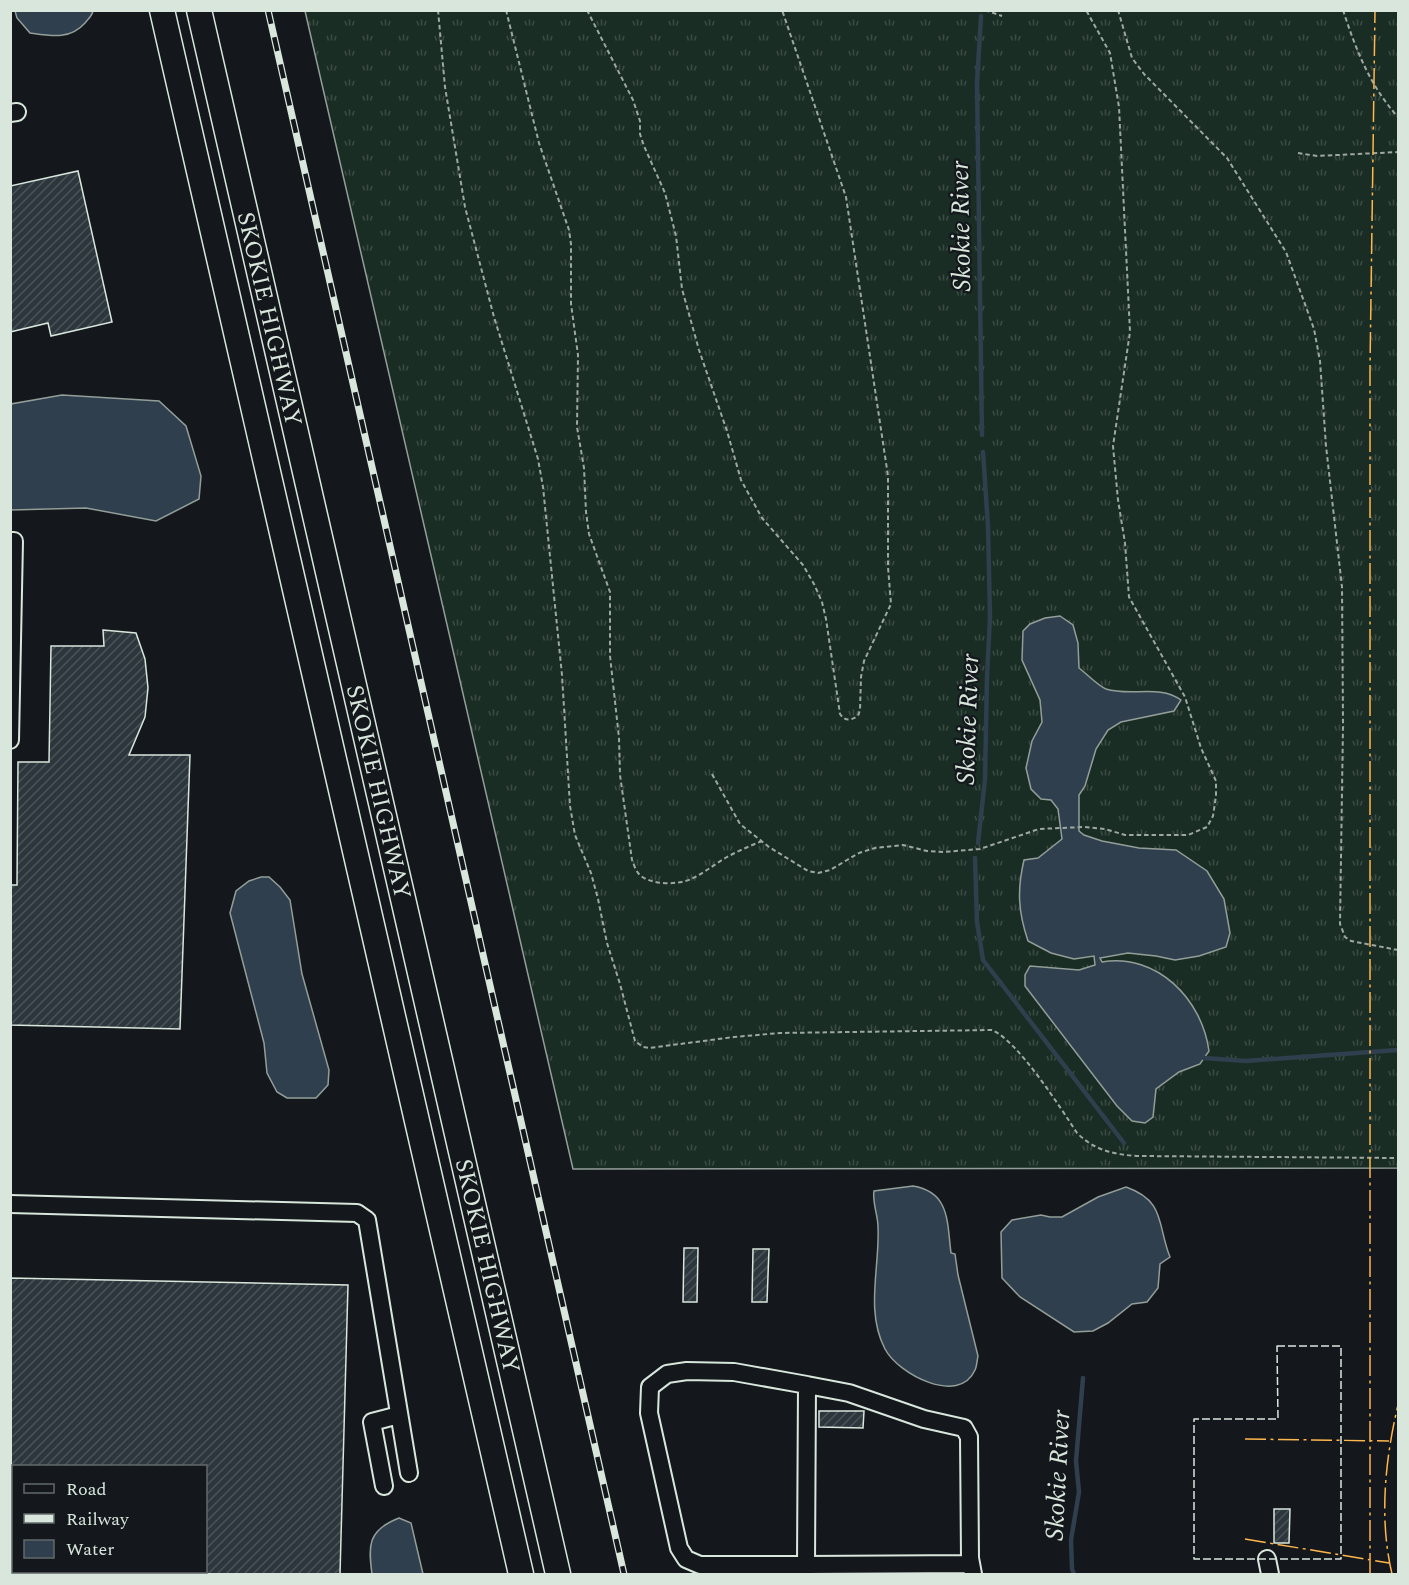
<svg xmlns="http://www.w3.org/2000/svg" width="1409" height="1585" font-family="Spectral,serif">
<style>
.grass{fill:url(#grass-tufts);stroke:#939e99;stroke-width:1.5}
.water{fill:#2f3f4d;stroke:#939e99;stroke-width:1.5}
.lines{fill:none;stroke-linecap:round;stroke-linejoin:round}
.stream{stroke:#2f3f4d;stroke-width:4.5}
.building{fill:url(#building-hatch);stroke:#d8e6dc;stroke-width:1.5;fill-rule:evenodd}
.minor-casing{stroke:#d8e6dc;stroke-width:20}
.highway-casing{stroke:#d8e6dc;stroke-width:27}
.path{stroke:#9da8a2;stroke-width:2;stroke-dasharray:4.5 3;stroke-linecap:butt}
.minor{stroke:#14181c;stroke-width:16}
.highway{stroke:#14181c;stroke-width:24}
.rail-casing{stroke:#d8e6dc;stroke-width:7}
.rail{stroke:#14181c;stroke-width:4.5;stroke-dasharray:14;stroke-linecap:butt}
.fence{stroke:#d8e6dc;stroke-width:1.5;stroke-dasharray:8 3;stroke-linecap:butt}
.power{stroke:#ffb74d;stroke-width:1.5;stroke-dasharray:21 4.5 3 4.5;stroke-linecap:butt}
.labels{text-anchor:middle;stroke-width:4.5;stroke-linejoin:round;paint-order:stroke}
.street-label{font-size:24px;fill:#d8e6dc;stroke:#14181c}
.water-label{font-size:26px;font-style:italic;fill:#d8e6dc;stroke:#14181c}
</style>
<defs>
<pattern id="grass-tufts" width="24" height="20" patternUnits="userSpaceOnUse" patternTransform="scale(1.5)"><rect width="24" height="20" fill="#1a2d24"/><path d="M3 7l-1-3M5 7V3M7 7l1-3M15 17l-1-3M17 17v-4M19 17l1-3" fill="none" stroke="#3b4b43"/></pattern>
<pattern id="building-hatch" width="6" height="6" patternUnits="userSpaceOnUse" patternTransform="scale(1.5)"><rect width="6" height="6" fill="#2c363c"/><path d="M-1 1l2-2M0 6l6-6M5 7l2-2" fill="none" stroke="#4a5358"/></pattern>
</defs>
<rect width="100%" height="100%" fill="#14181c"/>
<!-- grass -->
<path class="grass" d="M305,11H1398V1168L573,1169Z"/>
<!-- water -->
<path class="water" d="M15,11V10L93,11C92,16 89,18 85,23C70,40 51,36 30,33L17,18Z
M62,395L159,401L186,426L201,476L199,499L156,521L86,508L11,510V404Z
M1060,616L1073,625L1078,643L1079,668C1087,674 1097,685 1106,689C1131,697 1159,684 1181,700L1174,711L1121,722L1108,730L1096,749L1085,786L1079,795V831L1084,835L1102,841L1139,848L1176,850L1207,871L1224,899L1230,933L1226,947L1199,956L1175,960L1156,956L1128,953L1100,958L1102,962C1157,953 1202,999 1209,1051L1200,1064L1179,1072L1156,1089L1153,1117L1145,1123L1132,1121L1117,1106L1025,986V975L1030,966L1079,970L1095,965L1094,956L1074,959L1051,953L1028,941C1018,911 1017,890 1024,860L1038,858L1062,839L1058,809L1051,800L1041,799L1031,789L1026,768L1032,741L1042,722L1040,700L1022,660L1023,631L1030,624L1045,618Z
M261,877H269L280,887L290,900L302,974L329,1070L328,1085L316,1098H287L277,1092L267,1073L264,1043L230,913L236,891L249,881Z
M913,1186C950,1192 947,1222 951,1253L955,1254L958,1275L978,1356C977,1360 977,1366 975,1370C959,1406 898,1374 885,1349C865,1311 880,1267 878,1227C878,1215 872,1202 874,1191Z
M1126,1187C1166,1201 1157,1225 1170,1257L1160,1264L1158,1288L1147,1302L1132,1304L1108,1323L1093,1331L1074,1332L1020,1297L1002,1278L1001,1232L1012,1220L1041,1215L1050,1217H1062L1098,1197Z
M399,1518L411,1523L423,1574H372C368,1545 368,1530 399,1518Z"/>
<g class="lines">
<!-- stream -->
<path class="stream" d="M981,16L977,83L982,435
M978,843L985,779L987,677L990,617L988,526L983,452
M975,858L977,922L983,960L1124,1143
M1204,1058L1246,1061L1398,1050
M1074,1574L1072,1569L1071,1540L1079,1492L1076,1461L1083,1378"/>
</g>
<!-- building -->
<path class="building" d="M78,171L112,322L51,336L48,323L10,332V186Z
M103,630L136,633L145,659L148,688L145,717L129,755H190L180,1029L10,1025V885H17L18,762H49L51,646H104Z
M684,1248H698L697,1302H683Z
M753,1249H769L767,1302H752Z
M10,1278L348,1285L340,1574H10ZM14,1466H206V1572H14Z
M819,1411H864L863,1428L819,1427Z
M1274,1509H1290L1289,1543H1274Z"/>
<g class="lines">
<defs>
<path id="minor" d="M10,113L17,112
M10,541H14L10,740
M10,1204L357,1213L367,1220L409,1473
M384,1486L372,1422L399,1415
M1267,1559L1270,1574
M971,1564L806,1565L807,1385L849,1393L924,1419L964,1428L969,1437L970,1558L973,1574
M806,1565H700L686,1559L679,1548L649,1413L650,1387L667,1374L687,1371L734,1372L807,1385"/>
<path id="highway" d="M162,10L521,1574
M199,10L558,1574"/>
</defs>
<!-- minor casing -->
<use href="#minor" class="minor-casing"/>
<!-- highway casing -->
<use href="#highway" class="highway-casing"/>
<!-- path -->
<path class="path" d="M438,10L445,87L465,207L494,317L538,459L543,487L562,675L570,806L575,835L591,873L598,899L607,943L620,984L635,1041L643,1047L649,1048L734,1037L780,1033L992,1030C1018,1041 1060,1107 1077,1133C1094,1150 1114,1155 1139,1156L1398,1158
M506,10L539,143L569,230L571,244V304L578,355L577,427L584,468L586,512L589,534L610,592V656L619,738L620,775L632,860C634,865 636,872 641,876C653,885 678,885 691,879C704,873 715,864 727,857C738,851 750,846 762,841
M587,10L633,100L640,121V134L644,146L665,193L676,236L682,289L699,350L727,431L741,480L762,518L803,565L814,584L822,602L826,619L840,714C845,721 850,721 858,716L860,710L861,677L864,661L891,604L888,567V476L846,197L782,10
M985,10L1002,16
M1118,10L1132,58L1144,74L1227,158L1286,252L1314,329L1320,361L1326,446L1342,587L1343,725L1340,924L1345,937L1351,941L1398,950
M1343,10C1356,50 1370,86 1398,117
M1298,153L1317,156L1398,152
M712,774L740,824L769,847L808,871L818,873L830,870L859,853L875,848L903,845L927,851L943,852L980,849L1039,829L1084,827L1105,829L1125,835H1188L1207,827L1213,816L1216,796V781L1201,748L1185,697L1129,597L1125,543L1118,500L1113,446L1130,332L1119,107L1110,53L1086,10"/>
<!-- minor -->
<use href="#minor" class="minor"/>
<!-- highway -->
<use href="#highway" class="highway"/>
<defs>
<path id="rail" d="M268,10L624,1574"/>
</defs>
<!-- rail casing -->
<use href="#rail" class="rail-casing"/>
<!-- rail -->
<use href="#rail" class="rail"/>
<!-- fence -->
<path class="fence" d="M1277,1346H1341V1559H1194V1419H1278Z"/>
<!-- power -->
<path class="power" d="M1245,1439L1389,1441
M1245,1539L1389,1563
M1370,1574V367L1375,10
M1392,1574C1379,1519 1385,1460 1398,1405"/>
</g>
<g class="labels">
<!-- street labels -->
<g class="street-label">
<text transform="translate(270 319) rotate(77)" y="8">SKOKIE HIGHWAY</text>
<text transform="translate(379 792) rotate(77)" y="8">SKOKIE HIGHWAY</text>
<text transform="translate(488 1266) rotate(77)" y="8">SKOKIE HIGHWAY</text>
</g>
<!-- water labels -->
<g class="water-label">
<text transform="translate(960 226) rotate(-91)" y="9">Skokie River</text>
<text transform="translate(967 719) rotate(-88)" y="9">Skokie River</text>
<text transform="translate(1057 1475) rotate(-87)" y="9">Skokie River</text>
</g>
</g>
<!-- border -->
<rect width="1409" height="1585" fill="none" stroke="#d8e6dc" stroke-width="24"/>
<!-- legend -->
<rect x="12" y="1465" width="195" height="108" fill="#14181c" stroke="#626a69" stroke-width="1.5"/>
<rect x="24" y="1484" width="30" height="9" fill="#14181c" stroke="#626a69" stroke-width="1.5"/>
<text x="66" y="1495" font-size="18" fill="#d8e6dc">Road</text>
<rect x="24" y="1514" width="30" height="9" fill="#d8e6dc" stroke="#626a69" stroke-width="1.5"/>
<text x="66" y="1525" font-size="18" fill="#d8e6dc">Railway</text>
<rect x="24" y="1540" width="30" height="18" fill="#2f3f4d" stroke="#626a69" stroke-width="1.5"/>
<text x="66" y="1555" font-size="18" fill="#d8e6dc">Water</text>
</svg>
